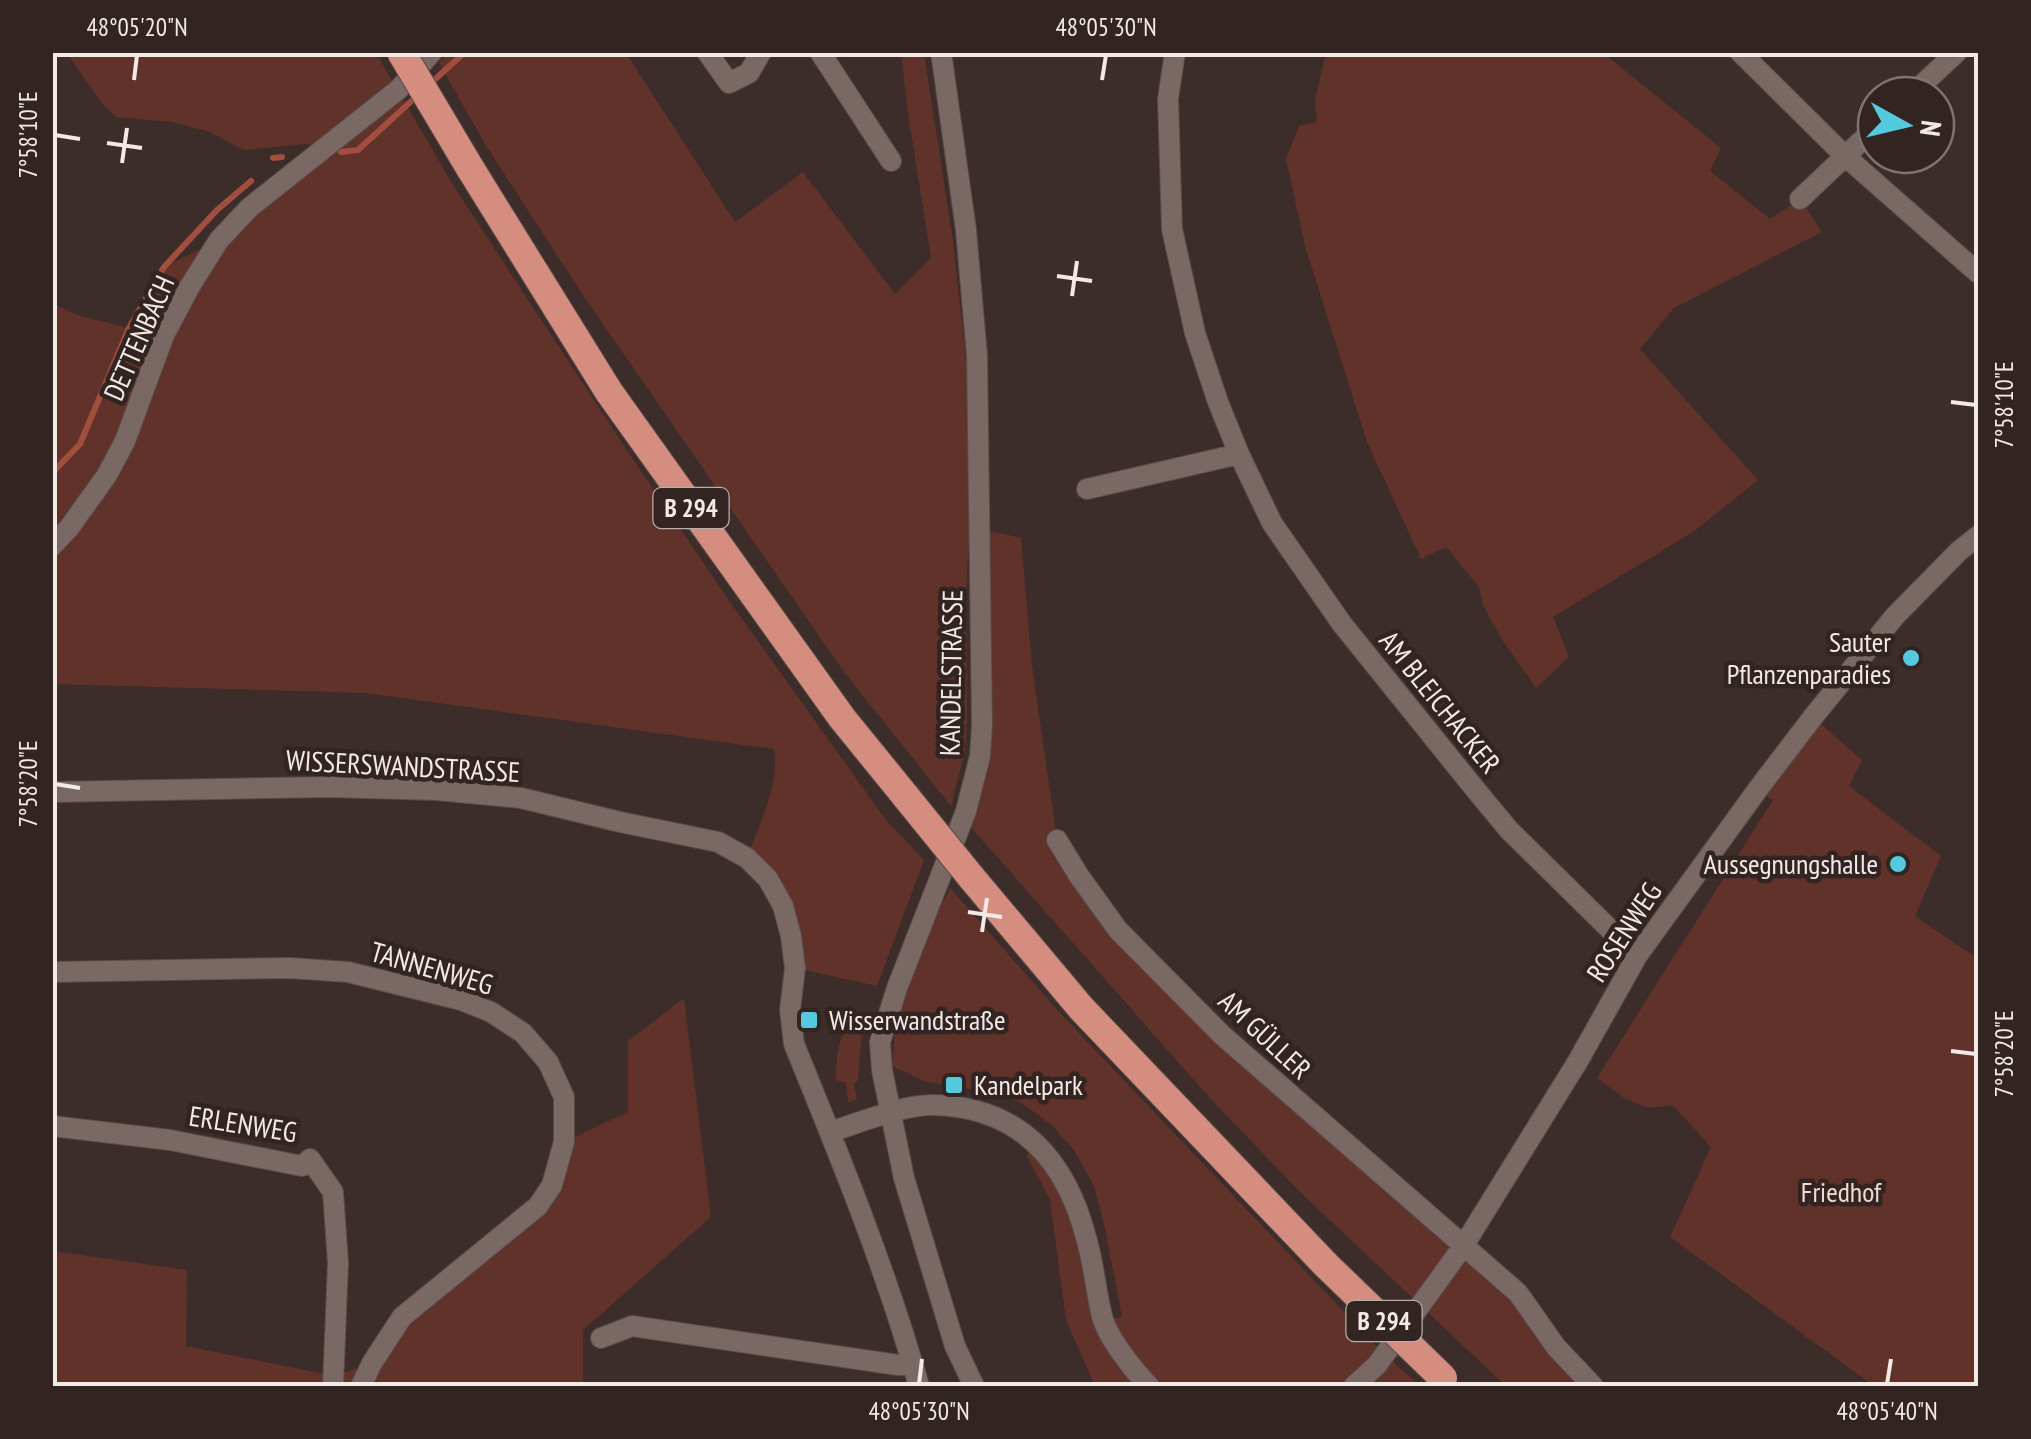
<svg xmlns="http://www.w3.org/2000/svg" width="2031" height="1439" font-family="'PT Sans Narrow',sans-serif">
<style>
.green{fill:#613229}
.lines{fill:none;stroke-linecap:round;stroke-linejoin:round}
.stream{stroke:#a24e3f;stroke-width:6}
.minor-casing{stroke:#594c4a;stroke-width:22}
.trunk-casing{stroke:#594c4a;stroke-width:30}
.minor{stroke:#796864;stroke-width:20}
.trunk{stroke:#d48d7e;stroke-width:28}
.trunk-bridge-casing{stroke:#594c4a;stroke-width:30;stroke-linecap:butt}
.trunk-bridge{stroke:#d48d7e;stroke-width:28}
.ticks{fill:none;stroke:#f3e9e7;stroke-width:4}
.poi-dot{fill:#55cadf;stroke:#322421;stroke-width:4}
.labels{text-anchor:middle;stroke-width:9;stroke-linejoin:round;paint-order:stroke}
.shield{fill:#322421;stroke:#b9aeac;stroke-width:2.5}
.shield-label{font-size:25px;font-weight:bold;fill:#f3e9e7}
.street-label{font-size:28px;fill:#f3e9e7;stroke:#322421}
.poi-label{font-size:28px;fill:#f3e9e7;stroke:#322421;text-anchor:end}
.park-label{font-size:28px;fill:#f2d9d4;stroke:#322421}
.neatline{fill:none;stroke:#f3e9e7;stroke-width:4}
.ticks-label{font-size:25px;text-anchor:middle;fill:#f3e9e7}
</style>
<rect width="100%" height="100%" fill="#3c2d2a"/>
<!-- green -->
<path class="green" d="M67,53H376L453,185L628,452L730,602L886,820L924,860L877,986L795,968L791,936L747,858C759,823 780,787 774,749L365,693L53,684V304L80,316L129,328L164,267L219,240L328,142L244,150L207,131L172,122L116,117L100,101Z
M449,53H626L735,222L803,172L895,294L931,258L908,114L901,53H924L953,241L966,359L969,451V536L966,595L967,720L965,751L951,806L844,672L587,301L488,149L439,63Z
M1326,53H1603L1721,148L1710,171L1770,219L1800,199L1822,232L1674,308L1640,349L1758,480L1693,532L1553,617L1569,657L1536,688L1501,638L1483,605L1479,587L1446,547L1421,559L1367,442L1305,246L1286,159L1299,126L1317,122L1315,100Z
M985,530L1021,538L1032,666L1057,840L1118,930L1518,1293L1593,1386H1506L1299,1191L1209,1097L969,825Z
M1813,717L1862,760L1849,786L1941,856L1915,916L1978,959V1386H1874L1670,1237L1711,1147L1673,1105L1649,1108L1624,1098L1597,1078L1773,800L1758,789Z
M950,888L1061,1014L1384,1354L1420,1386H1095L1066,1320L1050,1200L1027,1156L1031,1149L1050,1172L1071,1217L1103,1320L1122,1317L1105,1228L1094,1186L1074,1150L1051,1124L1020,1102L990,1092L927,1082L893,1067C891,1004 922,944 950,888Z
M684,998L711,1217L583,1330V1386H53V1251L187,1270L186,1346L334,1376L372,1363L402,1317L538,1206L564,1142L628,1112V1041Z
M852,1012L863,1017L858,1080L854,1084L857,1100L848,1102L846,1083L836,1080C835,1053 841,1035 852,1012Z"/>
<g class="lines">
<!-- stream -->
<path class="stream" d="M431,83L465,52
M341,152L358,150L418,95
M273,158L282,157
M52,473L80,444L129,328L164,267L217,210L251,181"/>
<defs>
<path id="minor" d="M707,52L729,83L749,73L761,52
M820,52L891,161
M941,52L966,230L977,356L982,725L980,756L966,811L897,988L880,1042L882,1070L904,1178L955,1346L974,1386
M1175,52L1168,99L1172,229L1195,333L1218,402L1239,454L1272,523L1342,624L1475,789L1509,830L1637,956
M1740,52L1845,156L1978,273
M1911,95L1957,52
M1800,199L1876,127
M1087,489L1239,454
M52,546L69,528L107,475L125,441L164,335L190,286L219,240L249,208L399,89L432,52
M52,792L330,787L437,790L521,798L620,822L718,842L747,858L768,879L783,906L791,936L795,968L790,1010L794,1044C840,1157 886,1269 919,1386
M1057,840L1079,876L1118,930L1222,1035L1518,1293L1556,1347L1593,1386
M52,972L290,968L348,972L461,1000L491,1012L523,1033L548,1062L564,1097V1142L552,1185L538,1206L402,1317L372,1363L361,1386
M52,1126L170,1140L302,1166L310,1159L333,1192L338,1263L333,1386
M830,1132C859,1123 904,1104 934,1105C1021,1107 1067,1161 1087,1241C1094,1266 1096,1292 1102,1316C1107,1337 1134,1371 1149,1386
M601,1338L632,1326L898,1365H913
M1354,1386L1377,1365L1464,1245L1578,1061L1637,956L1758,789L1813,717L1895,616L1959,551L1978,536"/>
<path id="trunk" d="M470,168L609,392L842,718L907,798
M971,877L1081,1008L1326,1265"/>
</defs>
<!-- minor casing -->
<use href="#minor" class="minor-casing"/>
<!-- trunk casing -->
<use href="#trunk" class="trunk-casing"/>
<!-- minor -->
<use href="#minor" class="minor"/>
<!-- trunk -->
<use href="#trunk" class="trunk"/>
<defs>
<path id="trunk-bridge" d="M401,52L470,168
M907,798L971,877
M1326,1265L1443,1378"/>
</defs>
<!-- trunk-bridge casing -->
<use href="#trunk-bridge" class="trunk-bridge-casing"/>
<!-- trunk-bridge -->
<use href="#trunk-bridge" class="trunk-bridge"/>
</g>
<!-- ticks -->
<path class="ticks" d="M134,80L137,55M1102,80L1106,55M55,135L80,139M107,143L142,148M122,163L127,128M1057,276L1092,281M1072,296L1077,261M1951,402L1976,405M55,784L80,788M968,912L1002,917M982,932L987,898M1951,1051L1976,1054M919,1384L922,1359M1887,1384L1891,1359"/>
<!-- markers -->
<g class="poi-dot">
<circle cx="1911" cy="658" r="10"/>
<circle cx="1898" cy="864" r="10"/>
<rect x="799" y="1010" width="20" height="20" rx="5"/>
<rect x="944" y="1075" width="20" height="20" rx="5"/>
</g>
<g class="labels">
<!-- shield labels -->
<g class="shield">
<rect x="653.5" y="488" width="75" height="40" rx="8"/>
<rect x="1346.5" y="1301" width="75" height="40" rx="8"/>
</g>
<g class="shield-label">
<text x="691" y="517">B 294</text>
<text x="1384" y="1330">B 294</text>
</g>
<!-- street labels -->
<g class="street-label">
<text transform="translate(139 338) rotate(-66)" y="10">DETTENBACH</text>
<text transform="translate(951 673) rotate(-89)" y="10">KANDELSTRASSE</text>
<text transform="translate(1440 702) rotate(51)" y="10">AM BLEICHACKER</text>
<text transform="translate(403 766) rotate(3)" y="10">WISSERSWANDSTRASSE</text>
<text transform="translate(1624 932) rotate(-57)" y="10">ROSENWEG</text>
<text transform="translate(432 968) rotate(16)" y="10">TANNENWEG</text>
<text transform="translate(1265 1035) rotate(43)" y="10">AM GÜLLER</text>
<text transform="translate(243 1124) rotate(9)" y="10">ERLENWEG</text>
</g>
<!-- poi labels -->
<g class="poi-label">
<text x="1891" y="652">Sauter<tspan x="1891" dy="32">Pflanzenparadies</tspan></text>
<text x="1878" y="874">Aussegnungshalle</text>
<text x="829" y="1030" text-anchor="start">Wisserwandstraße</text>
<text x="974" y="1095" text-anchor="start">Kandelpark</text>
</g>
<!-- park labels -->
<g class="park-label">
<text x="1841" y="1202">Friedhof</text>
</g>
</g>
<!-- border -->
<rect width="2031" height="1439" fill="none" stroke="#322421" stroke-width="110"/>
<!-- north arrow -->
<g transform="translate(1906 125) rotate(98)"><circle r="48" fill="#322421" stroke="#7f7370" stroke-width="2.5"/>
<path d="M0-8L18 38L0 25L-18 38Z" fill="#55cadf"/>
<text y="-15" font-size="28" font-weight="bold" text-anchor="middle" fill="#f3e9e7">N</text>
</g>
<rect x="55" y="55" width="1921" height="1329" class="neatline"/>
<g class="ticks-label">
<text x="137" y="36">48°05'20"N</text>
<text x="1106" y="36">48°05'30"N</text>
<text transform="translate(28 135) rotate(-90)" y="9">7°58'10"E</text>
<text transform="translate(2004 405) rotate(-90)" y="9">7°58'10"E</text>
<text transform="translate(28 784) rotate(-90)" y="9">7°58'20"E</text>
<text transform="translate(2004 1054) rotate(-90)" y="9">7°58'20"E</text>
<text x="919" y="1420">48°05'30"N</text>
<text x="1887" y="1420">48°05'40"N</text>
</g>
</svg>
